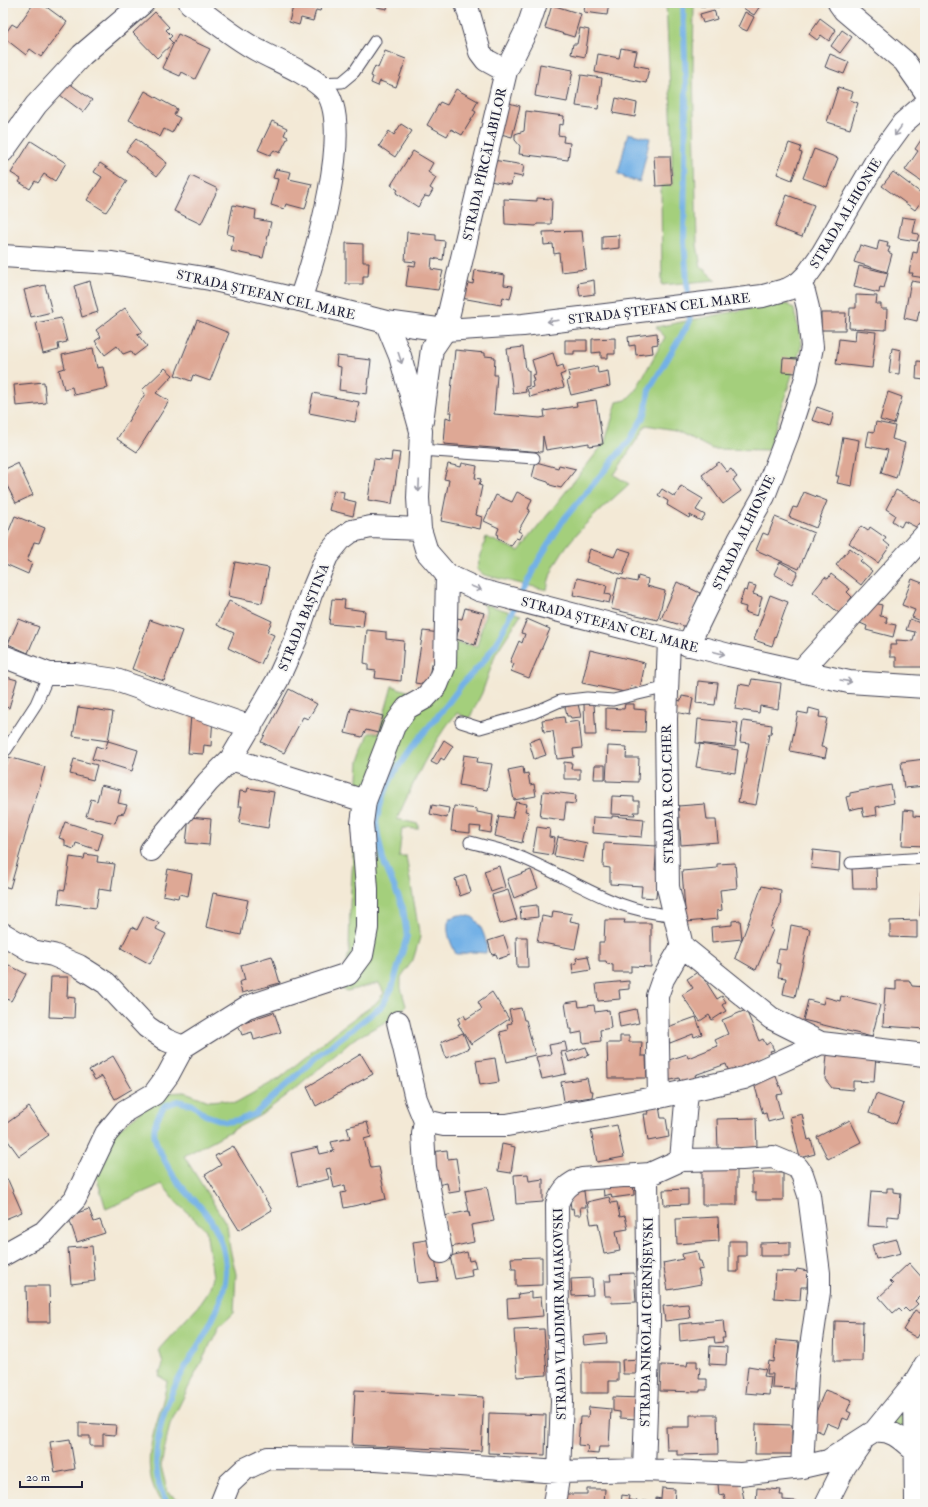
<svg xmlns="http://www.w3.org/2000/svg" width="928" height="1507" font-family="'IM FELL Double Pica',serif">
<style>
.green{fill:#a4cf7c;stroke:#63785c}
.water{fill:#73b1e6;stroke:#4a6a90}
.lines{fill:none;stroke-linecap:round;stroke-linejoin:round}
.stream{stroke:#73b1e6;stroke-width:6}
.building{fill:#dea895}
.lane-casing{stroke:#414052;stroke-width:13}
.street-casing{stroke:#414052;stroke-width:24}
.secondary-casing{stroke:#414052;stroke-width:24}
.lane{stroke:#fff;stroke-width:11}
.street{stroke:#fff;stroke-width:22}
.secondary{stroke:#fff;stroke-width:22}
.oneway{stroke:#9c9ca7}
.labels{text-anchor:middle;stroke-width:3.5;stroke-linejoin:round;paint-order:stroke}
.street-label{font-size:13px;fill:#22223b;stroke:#f6f6f2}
</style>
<rect width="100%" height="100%" fill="#f6f6f2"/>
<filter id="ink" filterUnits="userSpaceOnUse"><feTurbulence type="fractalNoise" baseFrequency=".025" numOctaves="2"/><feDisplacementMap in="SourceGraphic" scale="8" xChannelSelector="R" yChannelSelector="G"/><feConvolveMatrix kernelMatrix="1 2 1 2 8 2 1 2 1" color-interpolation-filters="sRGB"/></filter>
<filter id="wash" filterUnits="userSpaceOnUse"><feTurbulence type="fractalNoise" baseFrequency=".012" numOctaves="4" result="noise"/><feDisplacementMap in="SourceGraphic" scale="16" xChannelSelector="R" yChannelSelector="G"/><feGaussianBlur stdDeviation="0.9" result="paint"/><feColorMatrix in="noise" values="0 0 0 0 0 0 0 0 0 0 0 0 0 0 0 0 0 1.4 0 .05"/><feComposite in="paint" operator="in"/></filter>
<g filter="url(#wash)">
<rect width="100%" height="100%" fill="#f3e9d6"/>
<!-- green -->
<path class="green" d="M666,3H694L693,67L697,245L701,267L716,280L662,285L661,186L672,185V133Z
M787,304L794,309L802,344L768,450L712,449L675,430L646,425L614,475L629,484C599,512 552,548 547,590L484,575L477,569L486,537L519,551L605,442L617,402L626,400L635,391L665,337L656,327L747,309Z
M484,604L521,615L496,653L482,693L469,719L457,713C431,742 413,784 397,819L418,824V829L402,828L399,856H406L420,937L413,960L401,977V988L406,1006L391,1019L354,1039L299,1086L261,1115L184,1156L227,1225L230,1249L236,1274L234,1313L219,1327L170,1424L161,1466L168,1493L186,1504H162C134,1459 160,1427 167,1381L159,1376L163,1364L159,1349L198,1306L209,1290L213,1277L206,1230L177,1203L162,1184L106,1209L95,1172L111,1135L165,1093L185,1092L209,1101L222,1100L235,1103L280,1078L342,1027L376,1003L384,993L379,983L347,991L336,987L346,965L349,952L350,905L359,761L369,733H379L392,686L416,694L430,686L445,641L477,646L486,611Z
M908,1406L911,1439L888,1426Z"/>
<!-- water -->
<path class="water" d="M628,133L650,138L640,182L624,178L625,176L618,174Z
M459,915C464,915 469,915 474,918C481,924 489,944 486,953L472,952L461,954H456C451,944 444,928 450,918Z"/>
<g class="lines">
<!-- stream -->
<path class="stream" d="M169,1504C147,1479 158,1424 170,1397C186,1359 218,1324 225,1282C229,1258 220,1231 205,1212C195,1200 183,1190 175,1178C170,1171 167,1164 163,1157C158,1147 152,1137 155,1125C156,1119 161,1112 164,1106L178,1101L193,1105L205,1115L226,1122L239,1120L255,1114L315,1058L382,1006L392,988L407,936L403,908L383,860L378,835L376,822L383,796L394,773L412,747L446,706L463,683L483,662L496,644L538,561L564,519L630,440L645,414L649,390L690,321L684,241L686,91L683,3"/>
</g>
<g id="blocks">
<!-- building -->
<path class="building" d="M34,3H41L67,22L41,57L30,49L26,55L3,37L12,24L17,27Z
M294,3H323L320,11L316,10L313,21L301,18L299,25L289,22Z
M378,3H388L387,9L377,7Z
M585,3H609L607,15L584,12Z
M700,3H719V7L700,6Z
M742,3H756L760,6L754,15L740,6Z
M552,5L581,14L574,37L545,28Z
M714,10L717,19L703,23L700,14Z
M155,12L169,27L166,30L172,36L169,39L173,43L157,58L133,33Z
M745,12L754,17L747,31L738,27Z
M820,18L836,30L829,41L821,35L817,40L809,34Z
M580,28L589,30L585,57L571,54L573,44H577Z
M842,30L852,37L840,53L831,46Z
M178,34L210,49L195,79L182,72L180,76L162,68Z
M621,48L637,51L634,65L649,68L646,83L595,72L598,54L619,58Z
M385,51L406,59L396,87L380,81L378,86L371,83L373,77L371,76L375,66L378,68Z
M830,54L849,62L844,74L825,67Z
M540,64L573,70L567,102L535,96Z
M581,75L602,78L598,109L576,106Z
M69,83L92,100L83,112L60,95Z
M838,87L853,92L850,100L858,103L850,129L827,122Z
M456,89L478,101L473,110L476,112L462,135L451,129L447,136L427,125L440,102L447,105Z
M145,91L177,109L174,115L180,118L172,133L164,129L160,137L129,120Z
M3,97L7,100L3,107Z
M616,98L637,103L635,117L613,113Z
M505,102L520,106L512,137L497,133Z
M526,111L564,116L563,125L559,124L558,135L564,136L563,142L570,143L568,160L519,154L520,146L515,140V134L524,131Z
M272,121L287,128L284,135L288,137L280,153L274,150L270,155L258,150Z
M401,124L412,131L395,157L379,146L389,131L394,135Z
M925,134V184L905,170L918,151L915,149Z
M136,139L167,163L157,176L126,151Z
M31,141L66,163L55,181L44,174L38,183L35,181L30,189L19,182L21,179L11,173Z
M789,143L801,147L799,152L802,153L792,180L777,174Z
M814,149L838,158L827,187L803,178Z
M413,151L433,163L428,172L436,178L430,188L433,190L429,197L425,196L418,207L396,193L398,190L391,185Z
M654,156H670L672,185L656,186Z
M493,160L524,165L522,177L513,175L511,185L490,181Z
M100,163L127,181L106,212L87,200L102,177L94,172Z
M276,169L291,172L289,179L312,184L305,209L286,204L284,209L271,205L278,179L273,178Z
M893,172L925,196L915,210L882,186Z
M191,176L218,189L201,224L174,211Z
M787,195L814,205L802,237L775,227Z
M537,198L552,199L551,224H537L536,226L505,224L504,199L537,201Z
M233,205L256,210L255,219L271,222L263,258L231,251L234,236L227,234Z
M902,217L916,219L913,233L919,234L917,241L898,238Z
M582,231L586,269L561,272L559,253L554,254L553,244L544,245L543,232Z
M407,232L436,235V240L445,241L443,260L432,258L431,269L443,271L438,290L406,286L409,265L415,266L416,262L405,261Z
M619,235V248L602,250V236Z
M879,240L888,242L887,247H890L888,252L892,254L887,272L854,262L860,245L877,250Z
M919,242L925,243V278L912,276L913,273H909L913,252L917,253Z
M346,243L363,244V262H369L368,276H363V284H346Z
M859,266L888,273L884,288L880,287L879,293L854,287Z
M475,270L505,275L504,285L513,286L510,299L503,297L501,305L461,298L464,282L473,284Z
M594,280L595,294L580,296L578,283Z
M90,281L98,312L82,317L74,286Z
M911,281L925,283V312L919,311L917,321L904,318Z
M45,285L52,312L31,317L24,290Z
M856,295L877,296L876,304H881V309H887L886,330L849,328L850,308H856Z
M125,308L143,332L137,334L147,346L134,356L131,351L123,354L117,346L105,355L95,341L101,337L96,330Z
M821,313H846L845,330H821Z
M61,318L67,342L58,344L59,350L43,354L36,323Z
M197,320L229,333L210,381L193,375L191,381L175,375Z
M856,330L876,332L872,368L836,364L839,339L855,341Z
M657,333L658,344L652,345L653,353L636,355L635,345L629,346L628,337Z
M615,338V354H608V358H601V352L592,353V339Z
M565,340H587V351H574V354H565Z
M523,347L526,369L529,371V386L525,387L526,392L513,394L507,349Z
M93,348L97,368L103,367L108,388L74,395L72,387L64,389L59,370L65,368L62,355Z
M892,348L901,350L899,374L889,373Z
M455,350L485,353V356L495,357L494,375H497L494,414L540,418L545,417L544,411L577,406L576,403L596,400L603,444L589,446V443L546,450L543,436L542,452L444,444L446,417L451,419L452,412H449Z
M553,353L557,367L563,365L565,373L560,375L564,387L530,397L527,389L533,387L532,382L534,381L532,375L536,374L532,360Z
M337,356L371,360L367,394L339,390L341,367L336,366Z
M783,358L798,359L796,373L782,372Z
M917,361L925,362V380L916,379Z
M597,366L598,373L608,371L610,386L571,395L567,381L570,380L568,372Z
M165,368L173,375L156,393L169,401L137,452L117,439L145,394L142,390Z
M44,382L46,403L16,406L14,385Z
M888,392L902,397L894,424L880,420Z
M313,393L359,402L355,422L309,413Z
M817,407L834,413L830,426L812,420Z
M876,422L895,426L892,439L905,443L896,478L881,473L888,450L866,446L869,431L874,432Z
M843,437L859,440L852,486L837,483L839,476H836Z
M392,452L400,453L392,504L368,500L374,459L391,461Z
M536,462L558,468L559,465L576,469L561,488L550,485L548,482L532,477Z
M719,462L727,472L731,469L737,477L733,480L741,491L723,504L702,475Z
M18,463L33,495L16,503L5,482L3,483V470Z
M462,463L477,466L475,478L481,479L479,485L482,486L476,515L482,517L480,529L441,521L449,480L444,479L448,464L461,467Z
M681,486L703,499L696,510L705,515L701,521L690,515L689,518L667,505L668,501L658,495L662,489L675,497Z
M334,490L344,492L343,499L356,502L353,516L329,510Z
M896,490L925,505V524L922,530L904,521L901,527L892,521L895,515L886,509Z
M517,492L532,499L528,509L530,510L518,531L522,533L519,539L516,538L511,546L498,539L497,533L499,528L484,521L496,495L512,502Z
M804,492L827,501L816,528L789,517L793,507L797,508Z
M15,516L45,528L39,543L34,542L27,561L32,563L28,574L3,563V545Z
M775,517L814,533L799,569L756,550L763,533L768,535Z
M861,526L868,531L870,527L886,538L884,541L890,546L878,563L849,543Z
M618,548L631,552L623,575L586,562L590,549L614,557Z
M850,548L863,558L860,561L872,571L861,585L836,565Z
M235,562L269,568L262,603L228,596Z
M780,562L798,572L792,584L774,574Z
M831,574L850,589L847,592L852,597L839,613L813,592L825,577L828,579Z
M638,576L648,579L647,586L665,591L658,620L611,609L618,578L637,582Z
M577,578L607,585L605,594L611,595L609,603L573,595Z
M912,579L925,584V623L912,617L915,610L902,605Z
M677,582L700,593L687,627L661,619Z
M749,584L756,586L753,594L762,597L757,616L745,612L746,607L739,605L744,590L747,591Z
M770,595L788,602L772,646L754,640Z
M332,599L345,600L344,608L365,611L363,627L329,624Z
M229,601L272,621L267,632L274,635L261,664L228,648L234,633L217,625Z
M871,602L882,605L880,616L887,617L886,623L896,625L893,637L866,630L867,626L860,623Z
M465,608L484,613L475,645L456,639L459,628L455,626L457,618L462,619Z
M19,619L39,627L28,653L8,644Z
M527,619L550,629L529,678L511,671L514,664L510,662L519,641L522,643L525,634L521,633Z
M910,619L925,625V667H896V657H890V645H897L896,640L913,641L915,632L906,630Z
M150,620L182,631L164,681L132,669Z
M367,630L386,632V639L404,641L401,681L375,678L376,671L368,670V664L364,663Z
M423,631L441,633L437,665L431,664L428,685L415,683Z
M590,650L645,663L640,688L631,686L629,693L582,683Z
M3,676L17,680L9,708L3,706Z
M752,679L781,683L778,709L760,706L759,713L735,709L739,684L750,686Z
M698,681L718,683L715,705L696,703Z
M289,689L317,704L308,719L303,717L284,753L261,742Z
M682,696L693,698L690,715L675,712L677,700L681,701Z
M578,704L581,717L571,718L570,716H567L565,707Z
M584,704H594L596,735H585Z
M625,704H634V709L646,710L645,732L606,731V708L624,709Z
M78,707L113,712L108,741L73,736Z
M351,708L383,716L378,733L366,730L362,737L345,733Z
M809,708L820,711L819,717L827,718L821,747L827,748L825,758L790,751L798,712L808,714Z
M191,715L213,717L211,746L204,745L203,754L188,753Z
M564,717L565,723L579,721L582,748L573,749L574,757L557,759L553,731L544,732L542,720Z
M698,719L738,723L735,747L696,743Z
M743,721L772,725L771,734H769L756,805L738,802L749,743L740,742Z
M540,738L546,755L534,759L529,742Z
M444,740L453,746L444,760L441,758L437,765L431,762Z
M108,741L138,750L132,771L92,759L96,746L105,749Z
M700,744L738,750L735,773L696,767Z
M608,746L627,747L626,758H639L638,782L606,781Z
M464,755L478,757L477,762L492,764L487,790L459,785Z
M8,757L45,767L10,888L3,886V776Z
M74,759L97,765L93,780L70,774Z
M925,759V786L904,788L901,762Z
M564,762L572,763L571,769H580V779H564Z
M595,765H605V779H594Z
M523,767L524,774L528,773L530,785L534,784L536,796L514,800L508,770Z
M101,785L121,790L118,803L127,805L124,813L118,814L115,823L86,816L91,799L97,801Z
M891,785L894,803L876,807L877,815L864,817L862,807L849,810L846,797L850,796V793Z
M248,788L274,792L268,828L239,823L242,806H238L240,791L247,792Z
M543,791L576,795L575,804L566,803L564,820L540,817Z
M612,796L634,797V801H639V812H634L635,815L611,814Z
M516,802L527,804L525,811L529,812L522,843L495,836L499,816L512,818Z
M705,804L707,820H716L718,842L681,845L678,806Z
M432,805L449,808L447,818L430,814Z
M454,806L477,809V812L493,815L491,833L480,831L481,827L470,826V833L451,831Z
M904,810L913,811V816L925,817V846L902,845Z
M612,816L644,819L642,837L592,833L593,817L612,818Z
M189,817L211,819L209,845L186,843Z
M65,822L103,834L98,850L76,843L74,849L65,846V840L59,838Z
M537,827L550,829L549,837L555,838L552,855L533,852Z
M558,837L587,843L583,862L554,856Z
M604,843L657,846L655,870H658L656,898L641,897L642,886L610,884V868L603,867Z
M813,850L840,853L839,871L811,868Z
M85,854L98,856L97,862L115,864L111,891L99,889L96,908L58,903L60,889L65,890L70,857L84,859Z
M735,863L737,888L720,890L722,910L717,911L718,919L686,922L682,871L717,868V864Z
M499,866L505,887L491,892L484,871Z
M852,868H876L877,889H853Z
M168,869L192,874L188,896L179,894L178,898L163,895Z
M531,870L538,888L514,898L507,879Z
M466,875L471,892L460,896L455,879Z
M922,880L925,881V917L920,916Z
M762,886L781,890L780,906L770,928L773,930L756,970L735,958Z
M508,890L517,919L500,924L492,895Z
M213,893L248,900L241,935L206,927Z
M537,905L538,917L521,919L520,907Z
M553,911L572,914L570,921L580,923L575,949L537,942L542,916L552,918Z
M144,916L159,923L156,929L166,934L150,964L121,948L132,927L137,930Z
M605,920H625L624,923H651V967L631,966V972H613V965L607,964L606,961H599V942H604Z
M740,920L742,939L712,942L711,927L732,925V921Z
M917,920V938L890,937V921Z
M791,925L810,929L795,997L783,994L786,978L778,977L780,964L776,963L779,949L787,950Z
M504,936L510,955L498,959L496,954L492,955L488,941Z
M516,937H527L528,967H517Z
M272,956L280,983L242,993L239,982L245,980L241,965Z
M588,956L591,970L573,973L572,964L577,963L576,958Z
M3,962L26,974L11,1001L4,998L3,1000Z
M699,971L717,999L722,996L726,1002L722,1005L726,1011L712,1020L709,1015L700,1021L682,995L693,988L687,979Z
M51,977H68L67,997L75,998L74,1018L49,1017Z
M896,980H909L912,986L925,987V1029L883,1026L885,989L896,990Z
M629,981V989L619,990L620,999L598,1001L596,984Z
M492,992L509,1019L471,1044L458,1024L460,1023L458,1019L464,1015L466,1019L482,1009L478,1002Z
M841,996L880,1005L872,1037L803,1020L808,1000L823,1004L825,997L840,1001Z
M578,1001L579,1007L594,1005L595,1012L609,1010L611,1028L600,1030L601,1041L583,1043L582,1032L572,1034V1029H569L565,1003Z
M521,1008L524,1020H526L535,1055L507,1062L500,1032L508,1030L507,1024L512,1023L509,1010Z
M636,1009L639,1023L620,1027L618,1013Z
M746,1010L759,1041L763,1039L766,1045L770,1042L774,1050L770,1051L773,1056L730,1075L726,1064L695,1075L697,1081L681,1086L679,1078L671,1080L664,1077L663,1062L687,1054L688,1058L718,1046L715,1040L728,1034L722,1020Z
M274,1012L281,1032L254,1040L252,1032L242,1035L238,1024Z
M696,1017L702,1034L694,1037L693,1034L670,1043L665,1028Z
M463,1033L469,1048L446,1058L441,1042Z
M620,1036H629V1042H642L641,1056H646L647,1078H608L607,1043H620Z
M565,1042L567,1051L561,1052L566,1074L542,1079L536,1057L551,1054L549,1045Z
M586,1047L589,1055L569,1062L566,1053Z
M361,1054L373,1074L316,1106L307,1087Z
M827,1054L876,1055L874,1082L853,1081V1090L832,1088L825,1079Z
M113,1056L132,1089L115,1099L102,1076L95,1080L89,1070Z
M495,1058L499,1082L480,1085L476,1061Z
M775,1074L783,1094L776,1095L782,1118L768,1122L766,1113L763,1114L753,1080Z
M587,1078L590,1091H593L592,1097L564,1101L561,1082Z
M876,1094L904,1104L896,1124L869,1113Z
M659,1106L661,1118H666L669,1137L648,1141L644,1114H648L647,1108Z
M29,1107L49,1135L19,1156L3,1134V1126Z
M802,1114L808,1140L811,1139L815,1154L800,1158L790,1117Z
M756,1118L757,1147L718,1149L717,1119Z
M850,1120L861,1142L828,1159L817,1137Z
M367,1122L371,1137L364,1139L371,1168L379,1167L386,1199L344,1208L341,1193L346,1192L345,1185L334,1188L330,1168L326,1169L329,1179L298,1186L291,1153L318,1147L320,1154L334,1151L331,1142L350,1138L347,1127Z
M617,1125L624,1157L597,1162L591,1130Z
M502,1144L515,1147L511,1173L498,1171Z
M233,1146L272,1210L239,1230L205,1175L221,1165L215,1156Z
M447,1150L448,1159L456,1158L461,1191L449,1193L447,1183L437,1185L431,1152Z
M702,1169H737V1205H702Z
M752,1173H783V1200H756V1193H752Z
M528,1174L529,1181L543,1179V1202L516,1204L514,1175Z
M8,1180L22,1212L3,1220V1182Z
M633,1182L634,1195L612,1198L611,1194L604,1196L603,1186Z
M487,1187L494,1221L471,1225L474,1242L451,1247L444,1216L468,1211L470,1217L465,1191Z
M887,1188H893V1192L901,1193L899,1217L887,1216V1227L868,1226L871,1191L887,1192Z
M688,1189V1204L664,1205L663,1190Z
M584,1191L586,1207H580L581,1215H574L573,1208L571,1209L569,1192Z
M609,1197L611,1203L617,1202L620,1217L625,1216L628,1229L616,1231L620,1251L604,1254L598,1223L591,1224L587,1202Z
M89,1209L94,1222L100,1220L105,1233L77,1242L68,1216Z
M718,1217L719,1241L677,1244L676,1219Z
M433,1239L438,1281L418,1283L413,1242Z
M897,1239L901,1253L876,1259L872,1245Z
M729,1241H746V1256H738V1272H729Z
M790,1242V1256H760V1243Z
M92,1246L95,1281L71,1284L68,1248Z
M697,1251L699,1261H701L703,1269L698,1270L701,1284L668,1290L663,1263L683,1259L682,1254Z
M467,1252L469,1261L474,1260L476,1268L471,1269L472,1276L455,1279L450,1256Z
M542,1257V1285L516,1286V1269H512L511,1258Z
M909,1263L925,1281V1291L915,1301L918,1304L909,1312L905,1308L902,1311L899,1308L893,1313L879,1297L893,1284L890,1281Z
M797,1269L808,1271L807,1287H801L800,1300L774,1298L776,1271L796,1272Z
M634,1273L636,1302L612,1303L611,1296H605L604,1281H611L610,1274Z
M592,1278L593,1295L572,1296L571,1279Z
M26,1286H49L50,1322H27Z
M531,1292V1298L541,1297L543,1316L508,1319L507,1299L519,1298L518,1294Z
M688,1304L690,1318L665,1321L663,1306Z
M915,1310L925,1316V1324L917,1338L903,1330Z
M723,1320L725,1338H722L723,1342L715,1343L714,1337L680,1341L679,1324Z
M835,1321L863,1322L862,1361H834Z
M544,1329L547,1375L517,1377L514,1330Z
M606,1334L607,1343L584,1345L583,1336Z
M776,1340L799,1342L795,1389L772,1388L773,1374H767L769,1361L774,1362Z
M710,1346L727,1347L726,1365L709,1364Z
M641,1359L642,1374H623L622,1360Z
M688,1361H697V1367L700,1368L699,1379H707V1390H700V1392L660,1391L661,1365L687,1366Z
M582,1362H618V1381H609V1393H582Z
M748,1366L766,1369L764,1376L771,1377L769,1395L745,1393Z
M355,1390L484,1397L481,1451L352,1445Z
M825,1390L852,1400L847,1411L851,1413L848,1420L843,1418L839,1428L827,1423L823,1433L810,1427Z
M613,1397L641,1398L640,1419L620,1418V1412L613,1411Z
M589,1407L611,1409L609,1447H599L598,1454L587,1453L588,1446L578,1445L580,1417H588Z
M489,1413L546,1415L545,1455L488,1453Z
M690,1415H717L718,1454L677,1455V1450H667L666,1427H690Z
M79,1423L116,1425L115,1435L103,1434V1446H90V1436H79Z
M756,1424L792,1425V1454H755Z
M70,1439L75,1469L55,1473L50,1442Z
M740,1480L745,1504H726L724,1494L719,1495L718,1484Z
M662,1488L675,1489L674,1504H643V1501L656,1502V1498L661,1499Z
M757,1488L781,1490L780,1495H783V1500L795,1501V1504H756Z
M587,1489H605L604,1504H564V1494H587Z
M622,1495L629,1496L628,1500L637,1501V1504H621Z
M440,1501L460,1503V1504H439Z"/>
</g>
</g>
<g filter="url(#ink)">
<use href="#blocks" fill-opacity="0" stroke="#414052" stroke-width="1"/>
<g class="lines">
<defs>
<path id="lane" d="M317,83L342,82L354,72L375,41
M420,450L534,458
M461,722L480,728L533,713L560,701L587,698L613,700L668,687
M6,750L36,704L49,674
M470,842C487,847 505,850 520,857C574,879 615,913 675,915
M851,863L925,858"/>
<path id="street" d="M190,3C212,19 233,37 257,50C279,62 304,71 323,88C357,119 314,260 300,300
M466,3L480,52L486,60L506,71
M839,3L844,10L904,61L925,91
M3,151L36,105L82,55L143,3
M386,322L400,356L421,431L418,498L420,529L427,552L447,575L479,590L729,655L849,682L925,687
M422,421L432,349L445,330L506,71L528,27L536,3
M669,640L666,719L668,887L682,946
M688,645L739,540L764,496L788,434L806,378L812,347L808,308L804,292L799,283
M3,656L49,674H75L116,680L251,727
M801,671L925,535
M231,759L365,801
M151,850L208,782L231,759L277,681L296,639L311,594L327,556L340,540L352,531L371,527L420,529
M3,934L32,951L53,955L79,966L106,983L147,1027L166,1040L183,1047
M682,946L771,1018L821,1043L925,1055
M398,1022L416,1099L425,1121L423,1134L425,1167L441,1252
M659,1097L657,996L663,979L682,946
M425,1121L444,1125H507L659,1097L744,1078L821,1043
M681,1160L687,1091
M3,1255L44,1232L75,1199L106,1134L125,1111L154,1094L168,1075L183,1047L247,1007L348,974L362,955L367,928V889L362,823L365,801L394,726L407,708L425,698L437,685L445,665L447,575
M915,1382L916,1504
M875,1431C893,1429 902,1440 915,1451
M644,1470L649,1322L647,1180L650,1174
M221,1504L229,1484L245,1469L268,1458L376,1459L559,1472L644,1470L741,1474L802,1467L828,1461L875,1431L915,1382L925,1365
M554,1504L559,1472L562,1401L558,1322L557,1204C562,1191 568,1183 582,1179L650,1174L681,1160L742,1159L773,1157L797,1167L802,1174L809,1195L819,1273V1292L807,1374L802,1467
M826,1504L845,1466L861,1443"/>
<path id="secondary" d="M3,256L112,263L210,279L300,300L386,322L445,330L523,325L763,296L788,289L799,283L807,275L822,254L879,156L903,123L925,104"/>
</defs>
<!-- lane casing -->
<use href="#lane" class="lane-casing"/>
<!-- street casing -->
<use href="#street" class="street-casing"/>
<!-- secondary casing -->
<use href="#secondary" class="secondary-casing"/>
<!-- lane -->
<use href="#lane" class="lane"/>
<!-- street -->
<use href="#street" class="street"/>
<!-- secondary -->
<use href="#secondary" class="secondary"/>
</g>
<!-- one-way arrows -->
<defs><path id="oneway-shaft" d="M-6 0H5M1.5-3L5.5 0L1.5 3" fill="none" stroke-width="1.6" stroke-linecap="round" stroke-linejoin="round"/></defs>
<g class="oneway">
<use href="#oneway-shaft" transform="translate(898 131) rotate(126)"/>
<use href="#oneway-shaft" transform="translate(553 321) rotate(173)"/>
<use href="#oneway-shaft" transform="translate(400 358) rotate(72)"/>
<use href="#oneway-shaft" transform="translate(419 486) rotate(92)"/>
<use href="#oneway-shaft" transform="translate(476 588) rotate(22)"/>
<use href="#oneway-shaft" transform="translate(719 653) rotate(14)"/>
<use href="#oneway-shaft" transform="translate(846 681) rotate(10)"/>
</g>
</g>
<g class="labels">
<!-- street labels -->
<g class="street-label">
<text transform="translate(484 164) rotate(-77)" y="5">STRADA PÎRCĂLABILOR</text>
<text transform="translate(845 213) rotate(-59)" y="5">STRADA ALHIONIE</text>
<text transform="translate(266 294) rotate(13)" y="5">STRADA ȘTEFAN CEL MARE</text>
<text transform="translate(659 308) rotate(-7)" y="5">STRADA ȘTEFAN CEL MARE</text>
<text transform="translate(743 532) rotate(-64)" y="5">STRADA ALHIONIE</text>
<text transform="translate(303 617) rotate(-68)" y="5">STRADA BAȘTINA</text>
<text transform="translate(610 624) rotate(15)" y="5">STRADA ȘTEFAN CEL MARE</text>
<text transform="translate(667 794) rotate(-91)" y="5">STRADA R. COLCHER</text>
<text transform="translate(559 1314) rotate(-91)" y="5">STRADA VLADIMIR MAIAKOVSKI</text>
<text transform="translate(646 1322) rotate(-89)" y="5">STRADA NIKOLAI CERNÎȘEVSKI</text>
</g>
</g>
<!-- margin -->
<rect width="928" height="1507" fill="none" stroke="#f6f6f2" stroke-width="16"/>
<!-- scale -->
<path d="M20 1481v6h62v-6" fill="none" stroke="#22223b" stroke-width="2"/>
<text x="26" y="1481" font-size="12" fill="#22223b" stroke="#f6f6f2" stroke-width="3" paint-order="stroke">20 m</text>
</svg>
